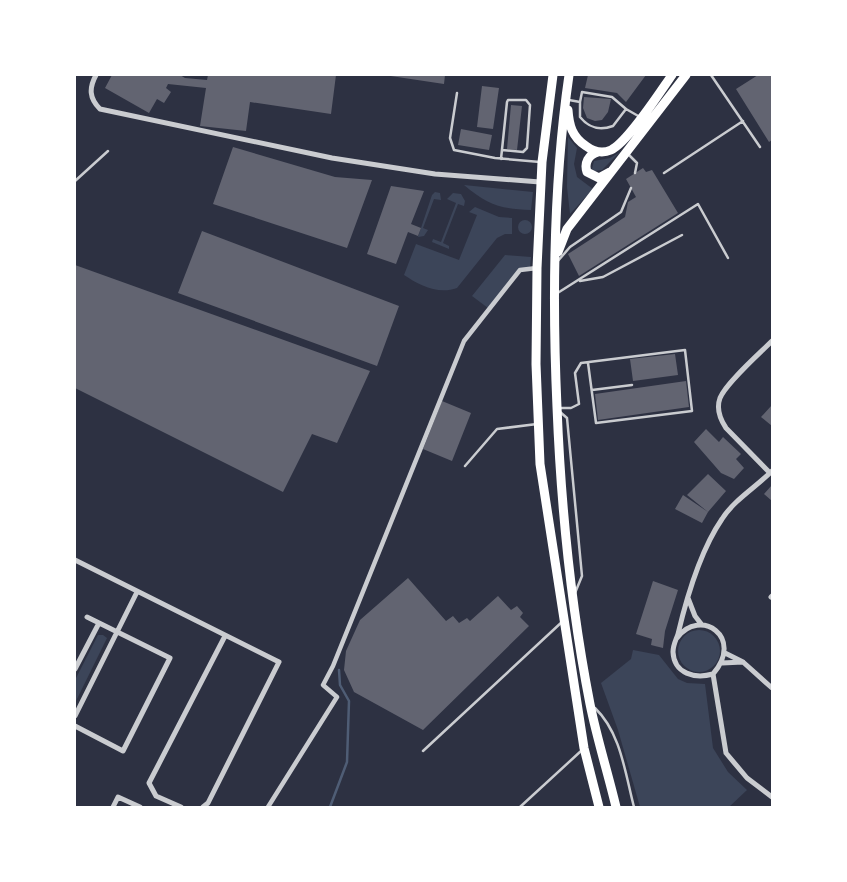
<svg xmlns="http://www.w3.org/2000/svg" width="847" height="882" font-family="'Archivo Narrow',sans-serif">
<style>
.green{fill:#3c4559}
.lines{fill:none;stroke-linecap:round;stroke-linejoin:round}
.stream{stroke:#4f5d75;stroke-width:2.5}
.building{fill:#626471}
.service{stroke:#caccd0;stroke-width:2.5}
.pedestrian{stroke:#caccd0;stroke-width:4.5}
.minor{stroke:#caccd0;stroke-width:5}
.trunk{stroke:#fff;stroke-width:9}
</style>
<rect width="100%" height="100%" fill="#2d3142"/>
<!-- green -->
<path class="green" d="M568,137L577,148L574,164L577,177L593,189L570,214L567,187Z
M620,152L602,170L595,171L592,169L594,161L610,158Z
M464,185L533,192L531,210C500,209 488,205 464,185Z
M435,192L440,193L441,200L434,199L423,228L428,230L424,236L418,237L432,195Z
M453,193L461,194L465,201L464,206L458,204L443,243L449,246V249L432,242L433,239L441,242L456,203L447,199Z
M475,207L499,217L512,218V234H505L497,238L457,288C438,295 419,285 404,275L416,244L459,260L477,215L469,212Z
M518 227a7 7 0 1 1 14 0a7 7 0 1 1-14 0Z
M505,255L531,257L530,268L519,269L488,308L472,296Z
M678 651a21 21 0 1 1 42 0a21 21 0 1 1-42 0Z
M98,635H103L107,638L75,703V680Z
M633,650L659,655L678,679L687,683L705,684L713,748L728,772L747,790L729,807H640L618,730L601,683L631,659Z"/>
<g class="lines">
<!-- stream -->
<path class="stream" d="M330,807L347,762L349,701L340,685L339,670"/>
</g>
<!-- building -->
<path class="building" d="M112,75H180L185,78L207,80L208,75H336L331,114L250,102L246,131L200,126L206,88L168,84L166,88L171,92L164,103L157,99L149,113L105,88Z
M384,75H445L444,84Z
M588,75H646L626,102L617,93L585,88Z
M758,75H772V140L769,142L736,89Z
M482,86L499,88L493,129L477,127Z
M584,97L611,99L608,112L602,120L595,121L587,118L583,108Z
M511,105L522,106L517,150L507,149Z
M461,129L492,135L489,150L458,145Z
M233,147L335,177L372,180L347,248L213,204Z
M643,168L646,172L652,170L678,213L579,276L568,254L625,217L628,202L636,197L626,179Z
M391,186L424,191L411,224L421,228L418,236L408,232L396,264L367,254Z
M202,231L399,306L377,366L178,293Z
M75,265L370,371L337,443L312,434L283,492L75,388Z
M675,354L678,375L633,381L630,359Z
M686,381L689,407L598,420L595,394Z
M442,401L471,413L452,461L423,449Z
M772,405V426L761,417Z
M706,429L719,442L723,437L741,454L736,459L744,468L734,479L721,473L694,442Z
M708,474L726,491L708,512L687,495Z
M772,485V501L764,494Z
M683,495L708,512L702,523L675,509Z
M408,578L446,621L453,616L459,623L467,618L470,621L498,596L511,610L517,606L523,613L520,617L529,626L423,730L354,692L344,670L346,651L360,620Z
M653,581L678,590L665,631L663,648L651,645L652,639L636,634Z"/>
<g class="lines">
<!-- service -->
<path class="service" d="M711,75L760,147
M457,93L450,138L454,150L495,158L540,162
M569,100L580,102V117C589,128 599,131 613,126L626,109L640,117
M580,102L582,92L612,97L626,109
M627,153L637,163L635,173
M501,159L507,102L508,100H526L530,105L527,148L523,152L502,150
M664,173L743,121
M75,181L108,151
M557,262L570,247L621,212L631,188
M580,281L603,277L682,235
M556,294L698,204L728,258
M592,390L632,385
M559,408H571L579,404L575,373L581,363L685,350L692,411L596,423L588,363
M559,411L567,418L582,576L575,593
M465,466L497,429L537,424
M595,708C621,733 625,773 634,807
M423,751L563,621
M520,807L581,751"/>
<!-- pedestrian -->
<path class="pedestrian" d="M268,807L337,697L323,685L333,666L464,341L520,270L537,268"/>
<!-- minor -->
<path class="minor" d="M96,75C89,88 89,98 100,109L332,158L435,174L540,182
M770,473L726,428C720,419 716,409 720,398C726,383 760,353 772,341
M75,560L279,662L208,803L203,807
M771,597L772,596
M688,598L695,616L702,625
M677,638C700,607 745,637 713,674C695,679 674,674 673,652C673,645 676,640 678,634C687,596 700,551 722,519C734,500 756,487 772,471
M725,653L743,662L772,688
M722,663L743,662
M75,669L99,623
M713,674L726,753L747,778L772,797
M75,716L137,592
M75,726L123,751L170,658L87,617
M113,807L118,797L140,807
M181,807L156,796L149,783L225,636"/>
<!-- trunk -->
<path class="trunk" d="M553,75L542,162L537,268L536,364L540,464L584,748L599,807
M569,75C553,185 552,296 557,407C561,507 571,607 590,704C597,739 608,773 616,807
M568,110C569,125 572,137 586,146C594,152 602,154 611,150C628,142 660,92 672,75
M598,152C588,155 584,163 587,172L599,178L610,172
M558,252L567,229L686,75"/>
</g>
<!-- border -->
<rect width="847" height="882" fill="none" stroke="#ffffff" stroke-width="152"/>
</svg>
